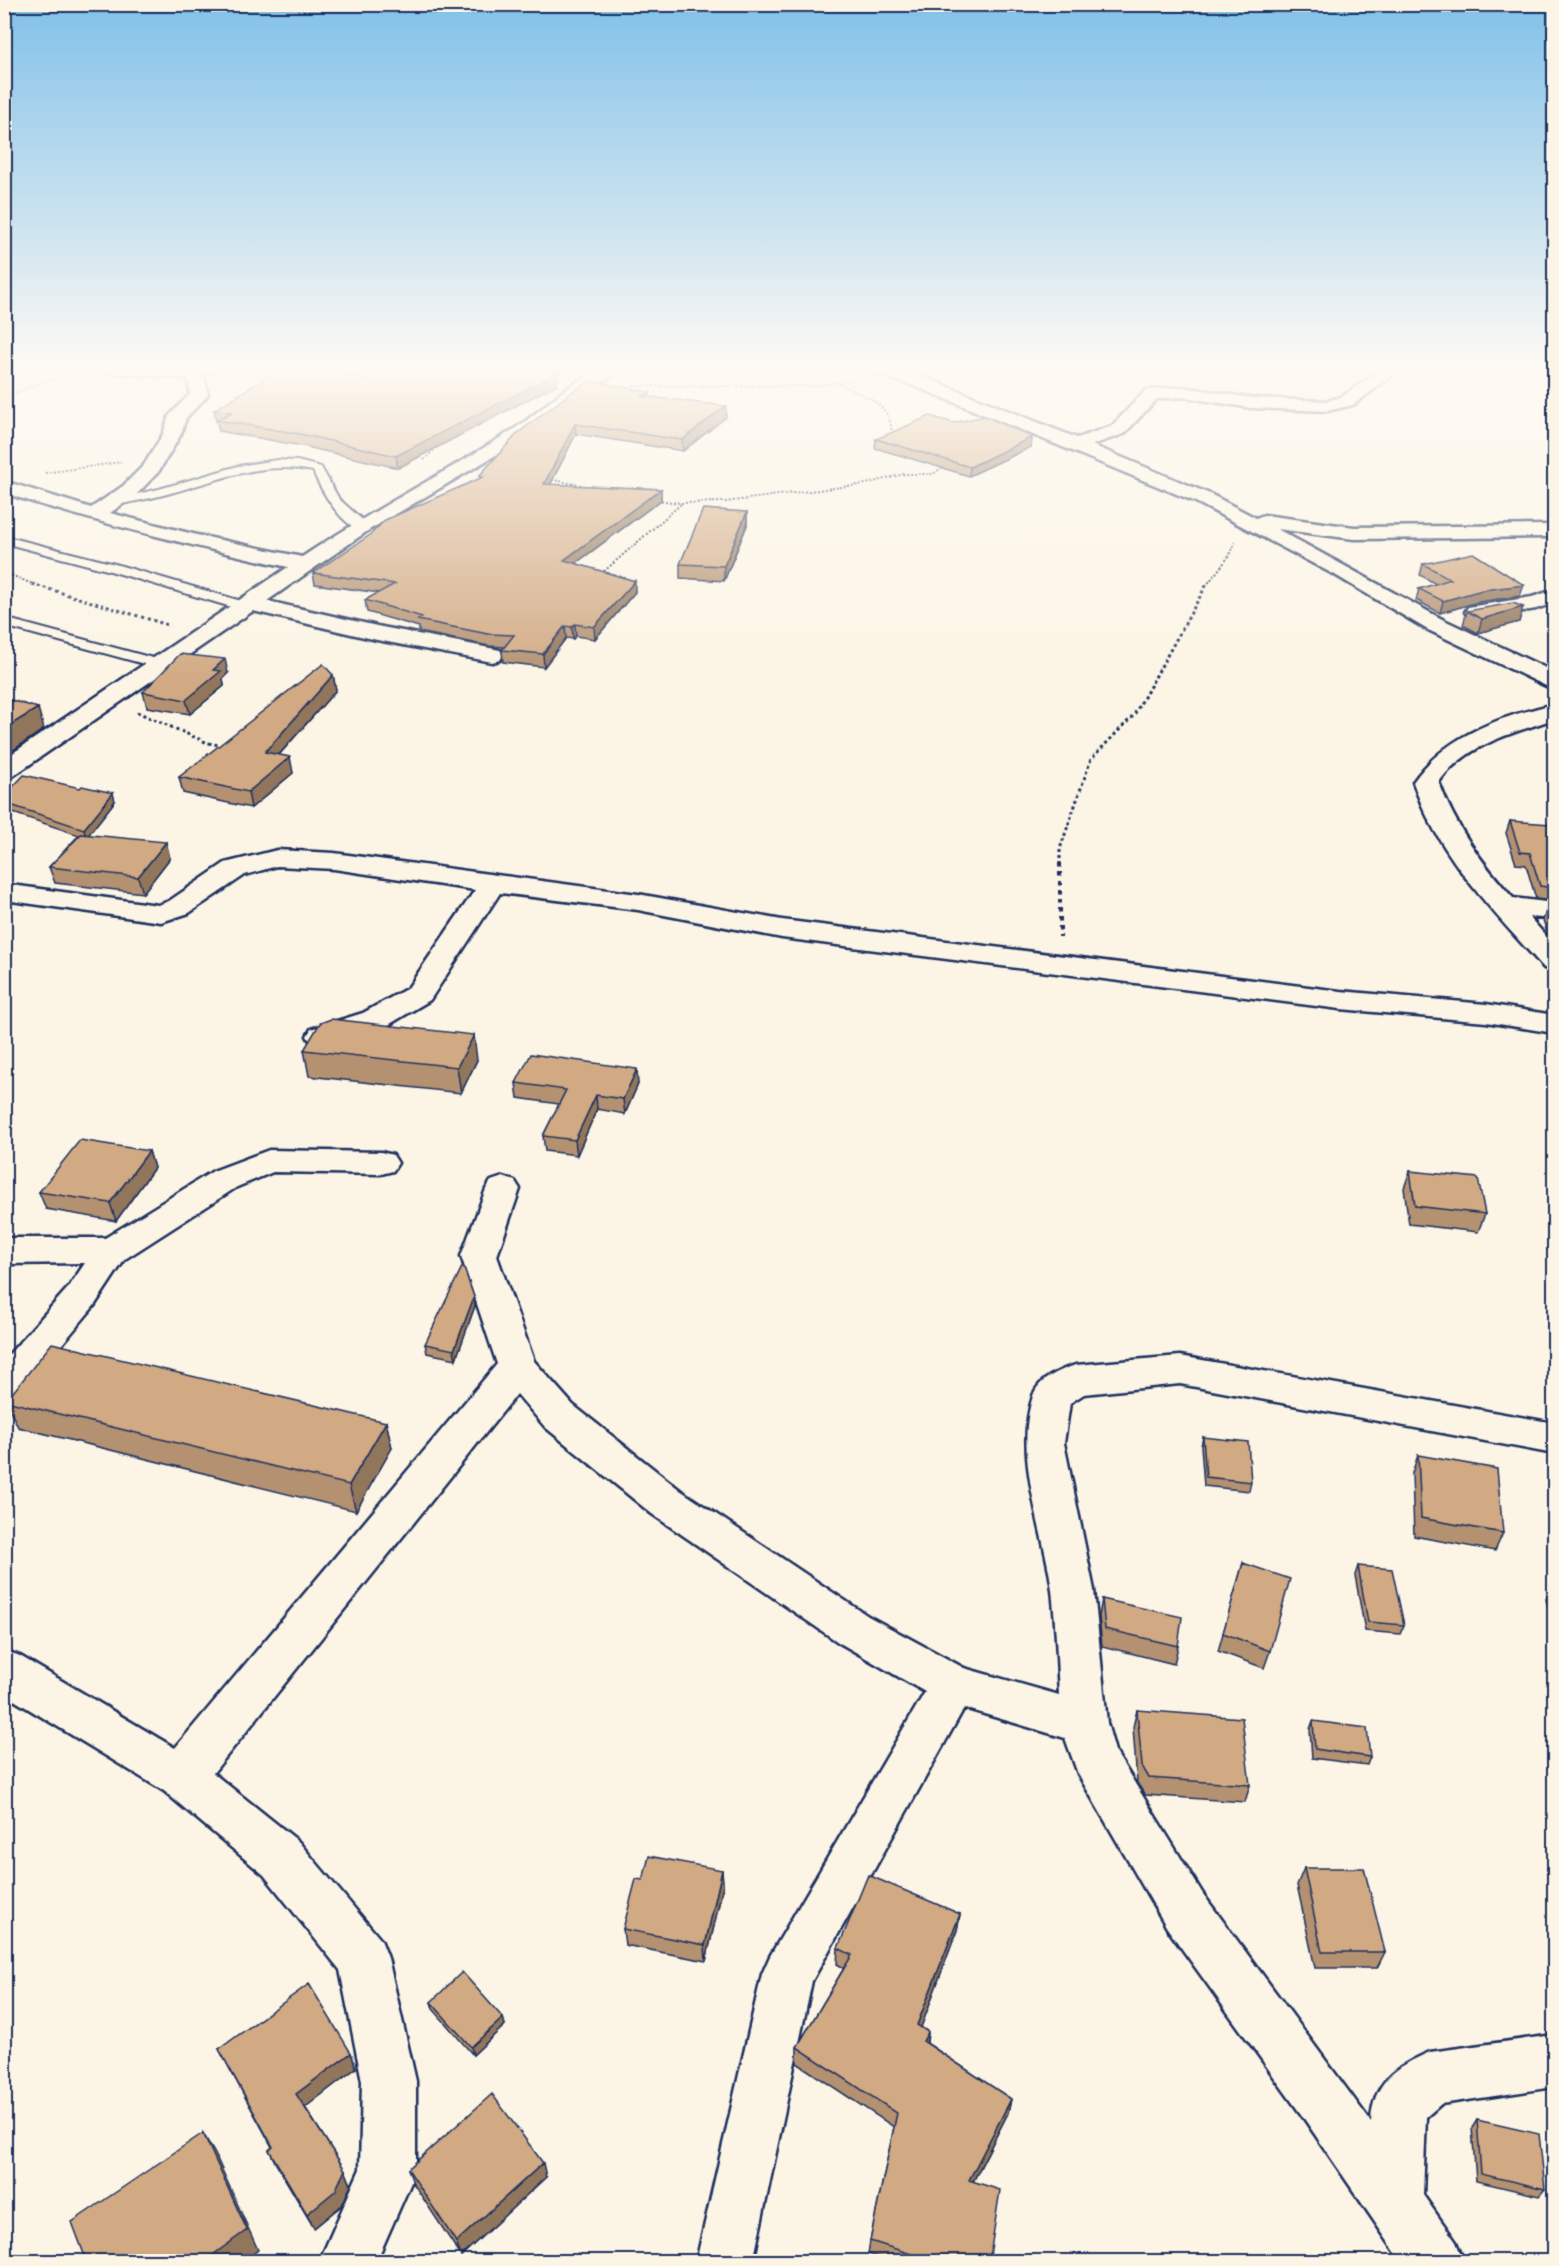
<svg xmlns="http://www.w3.org/2000/svg" width="1559" height="2266" font-family="'Indie Flower',sans-serif">
<style>
.lines{fill:none;stroke-linecap:round;stroke-linejoin:round}
.lane-casing{stroke:#1b2f5e;stroke-width:4}
.street-casing{stroke:#1b2f5e;stroke-width:5}
.path-far2{stroke:#1b2f5e;stroke-width:2;stroke-dasharray:2 2;stroke-linecap:butt}
.path-far1{stroke:#1b2f5e;stroke-width:3;stroke-dasharray:3 3;stroke-linecap:butt}
.path{stroke:#1b2f5e;stroke-width:4;stroke-dasharray:4.5 4.5;stroke-linecap:butt}
.lane{fill:#fcf5e5;fill-rule:evenodd}
.street{fill:#fcf5e5;fill-rule:evenodd}
.wall{fill:#b49171;stroke:#1b2f5e;stroke-width:1.5}
.shaded-wall{fill:#92765c;stroke:#1b2f5e;stroke-width:1.5}
.building{fill:#d1a983;stroke:#1b2f5e;stroke-width:1.5}
</style>
<rect width="100%" height="100%" fill="#fcf5e5"/>
<filter id="ink" filterUnits="userSpaceOnUse"><feTurbulence type="fractalNoise" baseFrequency=".0167" numOctaves="2"/><feDisplacementMap in="SourceGraphic" scale="12" xChannelSelector="R" yChannelSelector="G"/><feConvolveMatrix kernelMatrix="1 2 1 2 8 2 1 2 1" color-interpolation-filters="sRGB"/></filter>
<g filter="url(#ink)">
<g class="lines">
<defs>
<path id="lane" d="M277,460L297,461L321,467L339,499L366,523V529C344,533 320,488 313,471C261,460 216,481 167,494C149,499 130,502 112,506L106,503L108,501L159,489L238,466Z
M17,488L21,489V493L4,500V492Z
M4,536L115,564L248,603L249,606L243,610L238,609L107,570L4,543Z
M4,618L164,661L166,664L159,668L4,626Z"/>
<path id="street" d="M95,367H216L214,371L204,374L208,395L186,418L181,434L159,471L137,494L110,513L197,535L302,557C371,511 444,474 514,429C552,405 577,367 627,367L571,400L528,436L369,530L267,601L377,626L500,650L503,655L500,660L492,662L377,640L253,611L13,776L4,778V759L288,567C192,546 98,523 4,493V481L91,508L123,486L144,465L163,434L169,416L190,394L188,378L103,372Z
M866,367H891L929,379L1077,438L1112,426L1146,390L1184,387L1251,398L1327,401L1341,397L1385,367H1404L1353,405L1327,411L1251,408L1184,397L1157,399L1124,434L1092,445L1210,494L1256,518L1264,515L1354,527L1554,525V537L1354,539L1277,529L1442,619L1554,672V688L1546,686L1426,629L1335,575L1196,502L917,387L868,371Z
M1554,590V603L1536,609L1476,619L1468,617L1465,612L1468,607L1532,597Z
M1554,704V719C1513,733 1466,744 1439,782C1455,827 1482,863 1513,898L1554,903V919L1529,917L1554,945V971L1544,968C1494,912 1437,855 1413,782C1446,735 1500,717 1554,704Z
M277,850L334,853L638,894L782,920L1340,991L1486,1004L1554,1015V1033L1486,1022L1340,1009L782,938L638,910L500,893L430,1000L385,1027L322,1046L311,1043L307,1036L311,1029L363,1013L408,988L475,890L334,869L277,866L245,875L189,913L161,922L4,900V884L158,905L169,901L225,863Z
M269,1150L381,1152L393,1155L398,1163L393,1171L381,1174L273,1172L237,1187L125,1259L94,1306L18,1397L4,1402V1360L68,1288L85,1263L4,1264V1238H105L213,1171Z
M503,1177L515,1181L520,1189L497,1256L534,1361L573,1405L680,1490L868,1616L964,1668L1059,1695C1057,1660 1056,1625 1052,1590C1044,1528 1013,1457 1033,1396C1038,1379 1060,1370 1076,1365L1180,1356L1554,1423V1454L1180,1384L1084,1394L1070,1403L1064,1443L1094,1590L1107,1723L1115,1751L1203,1894L1371,2122C1373,2082 1395,2067 1430,2052L1554,2035V2087L1441,2104L1426,2117L1423,2195L1456,2242L1464,2262H1402L1303,2117L1167,1928L1078,1774L1065,1738L964,1708L812,1981L753,2262H696L762,1974L770,1956L925,1692L838,1642L652,1514L545,1427L517,1394L213,1773L298,1841L381,1940L388,1958L416,2081V2171L376,2262H319L360,2169L362,2081L340,1970L264,1875L164,1791L4,1694V1650L20,1656L175,1748L497,1364L461,1256L486,1189L491,1181Z"/>
</defs>
<!-- lane casing -->
<use href="#lane" class="lane-casing"/>
<!-- street casing -->
<use href="#street" class="street-casing"/>
<!-- path-far2 -->
<path class="path-far2" d="M232,370L252,367
M839,384C865,396 892,403 892,436
M633,386H814L853,380
M4,397L77,370
M424,460L438,446
M45,473L121,462
M548,479L591,487
M657,500L681,503L724,502L866,484L904,474H933L946,465
M4,572L37,586
M601,574L681,504
M1206,586L1230,555L1235,542"/>
<!-- path-far1 -->
<path class="path-far1" d="M32,584L168,625
M137,712L208,743L225,746
M1060,865V849L1091,759L1134,715L1207,584"/>
<!-- path -->
<path class="path" d="M1060,863V937"/>
<!-- lane -->
<use href="#lane" class="lane"/>
<!-- street -->
<use href="#street" class="street"/>
</g>
<!-- wall -->
<path class="wall" d="M386,367H574L558,373L559,379L556,380L557,384L398,468L302,446L219,431L214,410L368,378Z
M650,397L726,417L683,451L576,434L550,485L661,489V500L576,563L635,592L595,639L576,636L573,639L566,638L544,667L503,662L502,650L504,647L489,646L419,632V627L367,612L365,600L379,593L315,584L313,573L480,478L479,476L518,433Z
M953,423L1032,437L1031,447L969,476L875,448L876,439Z
M747,512V525L724,581L680,578V564Z
M1423,564L1520,596L1478,602L1440,613L1416,600L1419,589L1436,584L1420,575Z
M1523,607L1519,622L1478,633L1463,625L1467,611Z
M228,673L223,678L224,686L190,714L147,707L143,692Z
M333,675L336,690L279,755L293,773L251,808L183,793L179,777Z
M4,796L115,801L88,835L170,858L143,893L55,883L49,867L79,835L4,810Z
M1510,821L1554,837V901L1536,899L1526,865L1516,864L1506,833Z
M1547,908H1554V942L1547,933L1543,920Z
M304,1050L477,1060L461,1093L309,1076Z
M516,1083L638,1084L625,1114L597,1109L577,1155L545,1151L543,1136L559,1104L518,1098Z
M149,1151L154,1168L116,1221L46,1209L39,1192Z
M1410,1171L1485,1214L1478,1232L1409,1224L1404,1188Z
M474,1297L475,1306L456,1359L427,1353L425,1344Z
M6,1401L386,1422L392,1448L356,1511L18,1427Z
M1203,1437L1251,1482L1249,1491L1204,1486L1201,1446Z
M1418,1455L1503,1533L1495,1551L1414,1536L1412,1473Z
M1243,1563L1270,1651L1264,1668L1218,1651Z
M1358,1566L1404,1625L1400,1634L1365,1631L1355,1575Z
M1554,1582V1632L1546,1599Z
M1102,1599L1178,1646L1174,1664L1102,1646L1099,1616Z
M1137,1710L1250,1785L1245,1802L1145,1795L1137,1783L1133,1727Z
M1313,1721L1370,1757L1367,1765L1312,1758L1310,1729Z
M1304,1868L1385,1952L1377,1968H1315L1297,1885Z
M722,1870L723,1886L706,1961L625,1945L623,1929L643,1880Z
M960,1914L957,1930L921,2027L928,2032L927,2043L1011,2099L1008,2113L973,2182L989,2262H892L868,2254L870,2241L894,2127L797,2063V2047L844,1968L837,1964L838,1948Z
M431,2002L503,2018L505,2025L473,2055L433,2009Z
M219,2049L351,2053L356,2068L305,2107L345,2170L351,2185L342,2205L314,2228L276,2164L269,2150L272,2147Z
M1477,2120L1545,2189L1539,2196L1476,2181L1472,2128Z
M408,2169L546,2177L461,2256L413,2183Z"/>
<!-- shaded-wall -->
<path class="shaded-wall" d="M548,367H574L558,373L559,379L556,380L557,384L398,468L396,456Z
M650,392V402L642,396Z
M726,406V417L683,451L682,440Z
M575,424L576,434L545,495L544,484Z
M1032,437L1031,447L969,476L970,467Z
M661,489V500L565,571L564,560Z
M747,512V525L724,581V566Z
M635,581V592L595,639L594,627Z
M1524,585L1520,596L1478,602L1440,613L1443,601L1482,590Z
M1523,607L1519,622L1478,633L1482,619Z
M575,624L576,636L573,639L572,627Z
M565,626L566,638L544,667L543,654Z
M225,659L228,673L223,678L224,686L190,714L186,700L213,670Z
M333,675L336,690L268,767L265,752Z
M38,708L44,729L4,756V729Z
M290,757L293,773L251,808L248,792Z
M113,793L115,801L86,838L84,829Z
M166,842L170,858L143,893L138,877Z
M474,1035L477,1060L461,1093L457,1067Z
M637,1069L638,1084L625,1114L623,1099Z
M596,1095L597,1109L577,1155L575,1140Z
M149,1151L154,1168L116,1221L110,1203Z
M474,1297L475,1306L456,1359L454,1350Z
M386,1422L392,1448L356,1511L349,1485Z
M722,1870L723,1886L706,1961L705,1945Z
M960,1914L957,1930L916,2041L917,2025Z
M503,2018L505,2025L473,2055L471,2047Z
M928,2032L926,2047L923,2041Z
M351,2053L356,2068L303,2109L296,2094Z
M1011,2099L1008,2113L966,2195L969,2180Z
M203,2133L215,2154L258,2250L243,2262H203Z
M543,2163L546,2177L461,2256L456,2242Z
M345,2170L351,2185L342,2205L314,2228L307,2214Z"/>
<!-- building -->
<path class="building" d="M283,367H311L368,378L386,367H552L558,368L549,372L556,374L396,456L300,434L216,420L232,412L214,410Z
M591,381L650,392L642,396L726,406L682,440L575,424L544,484L661,489L564,560L635,581L594,627L575,624L572,627L565,626L543,654L502,650L514,635L488,634L418,620L422,617L365,600L395,584L313,573L370,535L385,520L483,477L479,476L518,433L572,392Z
M930,416L953,423L985,416L1032,437L970,467L876,439Z
M703,509L747,512L724,566L680,564Z
M1473,553L1524,585L1482,590L1443,601L1419,589L1451,579L1423,564Z
M1513,603L1523,607L1482,619L1467,611Z
M180,654L225,659L213,670L221,671L186,700L143,692Z
M323,664L333,675L265,752L290,757L248,792L179,777Z
M4,698L38,708L4,729Z
M24,775L80,788L82,786L113,793L84,829L4,803V796Z
M1510,821L1550,824L1554,837V888L1540,886L1530,853L1520,852Z
M81,834L166,842L138,877L49,867Z
M1547,908H1554V924L1551,921Z
M331,1019L474,1035L457,1067L304,1050L320,1023Z
M531,1054L637,1069L623,1099L596,1095L575,1140L543,1136L566,1090L516,1083Z
M80,1140L149,1151L110,1203L39,1192Z
M1410,1171L1478,1178L1485,1214L1415,1206Z
M463,1265L474,1297L454,1350L425,1344Z
M52,1343L386,1422L349,1485L6,1401Z
M1203,1437L1248,1442L1251,1482L1206,1477Z
M1418,1455L1497,1469L1503,1533L1421,1518Z
M1243,1563L1290,1579L1270,1651L1223,1633Z
M1358,1566L1392,1569L1404,1625L1368,1622Z
M1102,1599L1182,1617L1178,1646L1105,1629Z
M1137,1710L1242,1718L1250,1785L1149,1778L1142,1766Z
M1313,1721L1367,1728L1370,1757L1315,1749Z
M649,1856L722,1870L705,1945L623,1929L636,1879L643,1880Z
M1304,1868H1364L1385,1952H1322Z
M868,1875L960,1914L917,2025L928,2032L923,2041L1011,2099L969,2180L1000,2190L989,2262H937L870,2241L897,2113L797,2047L852,1955L838,1948Z
M462,1972L503,2018L471,2047L431,2002Z
M309,1984L351,2053L296,2094L345,2170L335,2191L307,2214L269,2150L273,2147L219,2049Z
M492,2094L543,2163L456,2242L408,2169Z
M1477,2120L1539,2134L1545,2189L1481,2174Z
M203,2133L247,2230L203,2262H87L72,2222Z"/>
</g>
<!-- sky -->
<linearGradient id="sky" x2="0" y2="1"><stop stop-color="#81c1e8"/><stop offset="0.54" stop-color="#fefaf3"/><stop offset="1" stop-color="#fefaf3" stop-opacity="0"/></linearGradient>
<rect width="1559" height="684" fill="url(#sky)"/>
<!-- margin -->
<rect width="1559" height="2266" fill="none" stroke="#fcf5e5" stroke-width="24"/>
<rect x="12" y="12" width="1535" height="2242" fill="none" stroke="#1b2f5e" stroke-width="2" filter="url(#ink)"/>
</svg>
